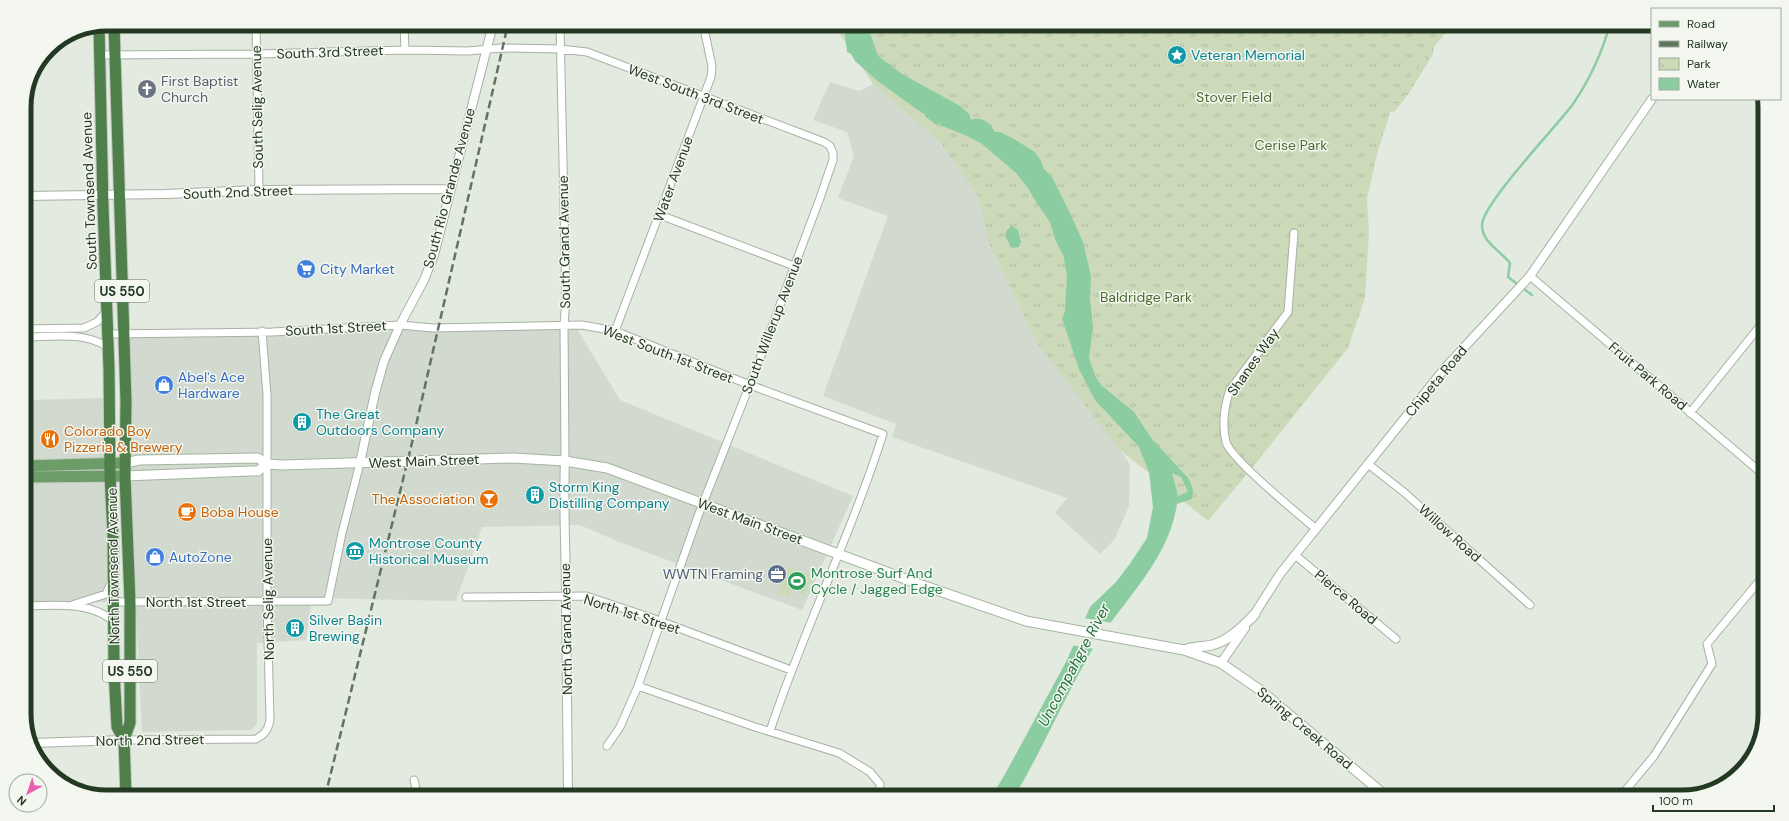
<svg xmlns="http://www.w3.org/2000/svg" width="1789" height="821" font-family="'DM Sans',sans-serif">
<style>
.built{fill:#d2dacf}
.grass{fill:#ccdaba}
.forest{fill:url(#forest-crowns)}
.park{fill:url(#park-tufts)}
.water{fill:#8ccca1;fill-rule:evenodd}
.pier{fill:#e3eae0}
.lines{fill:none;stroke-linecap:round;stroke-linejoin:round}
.stream{stroke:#8ccca1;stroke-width:2.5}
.minor-casing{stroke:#a6b1a3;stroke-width:9}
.tertiary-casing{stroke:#a6b1a3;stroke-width:10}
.secondary-casing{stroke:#a3b5a0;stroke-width:11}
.primary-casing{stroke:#c2c8c1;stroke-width:13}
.trunk-casing{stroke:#c2c8c1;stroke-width:13}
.minor{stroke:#fff;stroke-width:7}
.tertiary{stroke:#fff;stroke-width:8}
.secondary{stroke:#fff;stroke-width:9}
.primary{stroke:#6c9d68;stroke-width:11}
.trunk{stroke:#4f804c;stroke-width:11}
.rail{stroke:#5f755c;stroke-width:2.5;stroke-dasharray:8 4;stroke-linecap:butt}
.labels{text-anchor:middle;stroke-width:3;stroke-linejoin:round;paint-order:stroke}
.shield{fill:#f3f7f0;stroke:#627260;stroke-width:1}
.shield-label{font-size:13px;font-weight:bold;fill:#243922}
.street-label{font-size:14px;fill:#243922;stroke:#f3f7f0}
.culture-label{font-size:14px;fill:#0d838f;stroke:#f3f7f0;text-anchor:start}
.worship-label{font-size:14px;fill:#5b616d;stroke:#f3f7f0;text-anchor:start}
.park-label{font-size:14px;fill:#4a6d2f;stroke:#f3f7f0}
.shop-label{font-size:14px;fill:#366cbe;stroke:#f3f7f0;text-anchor:start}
.food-label{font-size:14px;fill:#c56008;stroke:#f3f7f0;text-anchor:start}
.leisure-label{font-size:14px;fill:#27864d;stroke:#f3f7f0;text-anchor:start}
.service-label{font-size:14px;fill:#4e5e75;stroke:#f3f7f0;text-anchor:end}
.water-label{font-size:15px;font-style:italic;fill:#21713c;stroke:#f3f7f0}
.rim{fill:none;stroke:#243922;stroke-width:5}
</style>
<defs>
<pattern id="forest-crowns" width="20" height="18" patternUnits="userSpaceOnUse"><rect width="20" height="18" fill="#ccdaba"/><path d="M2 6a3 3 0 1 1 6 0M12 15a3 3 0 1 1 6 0" fill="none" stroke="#afbca0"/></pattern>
<pattern id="park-tufts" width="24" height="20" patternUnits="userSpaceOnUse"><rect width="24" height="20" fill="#ccdaba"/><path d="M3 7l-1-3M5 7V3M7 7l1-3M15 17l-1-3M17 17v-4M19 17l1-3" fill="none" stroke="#afbca0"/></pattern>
</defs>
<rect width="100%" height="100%" fill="#e3eae0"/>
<!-- built -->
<path class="built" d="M830,82L859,91L873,84L940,142L980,197L988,241L1130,465L1129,506L1115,539L1100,554L1055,513L1067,498L892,437L896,424L823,396L888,216L838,198L854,156L847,132L813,120Z
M400,325L577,329L620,400L853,496L802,610L619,542L580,525L482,527L456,601L312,598L306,640L257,643V724L251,730L142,732L123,335Z
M109,398L113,602L24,604V400Z"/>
<!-- grass -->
<path class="grass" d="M788,566L814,576L805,596L792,590L789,598L777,593Z"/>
<!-- forest -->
<path class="forest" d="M1435,37L1433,54L1409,93L1394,112L1386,110L1371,65Z"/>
<!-- park -->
<path class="park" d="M833,24H1453L1397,91L1377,154L1367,199L1369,232L1365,298L1348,348L1256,463L1208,521L1119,449L1038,344L988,241L979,197L940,142L873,84Z"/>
<!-- water -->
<path class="water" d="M844,24H867L878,56L902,74L960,106L969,114L971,120C983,116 989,123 995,132H1000L1014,139L1035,152L1041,161L1044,169L1052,177L1069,211L1083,242L1091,276L1090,299L1093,328L1089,358L1095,376L1101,385L1134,412L1152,439L1189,479L1193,490L1192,499L1177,504C1168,565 1117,605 1088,657C1062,703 1041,752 1014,797H991L1004,776L1067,660L1090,607L1116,582L1129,565L1147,538L1153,507L1149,472L1139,447L1095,400L1079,369L1062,319L1065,311L1067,273L1065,267L1064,257L1055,239L1050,222L1036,202L1028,188L1016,173L982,144L967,136L940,125L938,122V126L926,117L924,113H922L879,82L855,61L851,54L847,52ZM1172,473L1181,477L1188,492L1178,496Z
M1012,226L1018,230L1021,242L1019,247L1012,248L1005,236L1007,230Z
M1152,788L1162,789L1174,797H1112C1121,792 1141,789 1152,788Z"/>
<!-- pier -->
<path class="pier" d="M1084,618L1113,623L1095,649L1071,645Z"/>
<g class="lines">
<!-- stream -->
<path class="stream" d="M1532,295L1508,277L1510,263C1500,250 1482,243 1482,225C1482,204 1557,126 1573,104C1590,79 1602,53 1610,24"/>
<defs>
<path id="minor" d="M256,24L259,190
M404,24L405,50
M560,24L566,300L564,324L565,461
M100,55L256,54L405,50L468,51L501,48L560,49L587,52L824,142L830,146L833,153V160L820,198L756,369L698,516L638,686L620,727L607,746
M660,215L794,266
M1294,233L1288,312L1230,390C1224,406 1222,426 1226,442C1231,459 1298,514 1315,528
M1530,276L1765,476
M24,329L84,328L97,322L107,311
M615,331L711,77L712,66L703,24
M107,334L272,332L400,325L433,328L582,325L615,331L750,385L883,434C851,535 803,631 770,731
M24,337C52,337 83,331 108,347
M1690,413L1760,326
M1368,464L1405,493L1530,605
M1295,555L1396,639
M466,597L586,596L649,617L791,670
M113,602L328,601L342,533L360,463
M72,605L106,594L111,583
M24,606C52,605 92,601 114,622
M638,686L755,727L839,753L870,772L880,784L879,797
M124,740L256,739C265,734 268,730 270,720L267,602V395L262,331
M414,780L418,797
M1620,797L1654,756L1712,664L1707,644L1765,574"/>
<path id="tertiary" d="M24,196L165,194L259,190L451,189
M565,461C563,507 566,552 566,597C567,664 567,730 568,797
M360,463L375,393L384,361L400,325L424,280L434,255L493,24
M1252,618L1280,574L1295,555L1445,368L1530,276L1652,99
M1221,663L1245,628
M32,743L124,740"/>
<path id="secondary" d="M125,463L139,460L258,458L267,464L282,465L513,458L565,461L607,468L919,584L1026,621L1184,650L1221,663L1260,690L1387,797
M125,476L250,471H258L267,464
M1184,650C1193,646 1203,647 1212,645C1230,640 1242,627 1255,614"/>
<path id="primary" d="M24,466L125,463
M24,477L125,476"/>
<path id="trunk" d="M114,24L126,402L125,476L130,602V723L124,740L126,797
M99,26L103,206L109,369L110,476L113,536L114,671L117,727L124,740"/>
</defs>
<!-- minor casing -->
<use href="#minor" class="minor-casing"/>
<!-- tertiary casing -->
<use href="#tertiary" class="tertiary-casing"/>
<!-- secondary casing -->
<use href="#secondary" class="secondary-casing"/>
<!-- primary casing -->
<use href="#primary" class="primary-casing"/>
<!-- trunk casing -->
<use href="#trunk" class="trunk-casing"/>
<!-- minor -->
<use href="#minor" class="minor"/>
<!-- tertiary -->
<use href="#tertiary" class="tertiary"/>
<!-- secondary -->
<use href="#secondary" class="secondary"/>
<!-- primary -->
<use href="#primary" class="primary"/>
<!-- trunk -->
<use href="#trunk" class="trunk"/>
<!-- rail -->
<path class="rail" d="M325,797L411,447L508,24"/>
</g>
<!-- icons -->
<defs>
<symbol id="sight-disc" viewBox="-11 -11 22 22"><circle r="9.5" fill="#0f9aa8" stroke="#f3f7f0"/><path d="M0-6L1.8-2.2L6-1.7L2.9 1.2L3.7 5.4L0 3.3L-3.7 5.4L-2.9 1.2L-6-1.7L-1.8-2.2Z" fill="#fff"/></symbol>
<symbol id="church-disc" viewBox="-11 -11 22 22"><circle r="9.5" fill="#6b7280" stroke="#f3f7f0"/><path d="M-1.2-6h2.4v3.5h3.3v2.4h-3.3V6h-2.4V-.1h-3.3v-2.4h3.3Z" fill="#fff"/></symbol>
<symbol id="supermarket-disc" viewBox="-11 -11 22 22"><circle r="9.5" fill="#3f7fe0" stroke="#f3f7f0"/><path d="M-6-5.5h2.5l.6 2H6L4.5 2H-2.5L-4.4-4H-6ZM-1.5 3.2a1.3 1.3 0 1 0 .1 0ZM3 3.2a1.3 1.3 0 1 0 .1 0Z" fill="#fff"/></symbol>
<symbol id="shop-disc" viewBox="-11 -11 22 22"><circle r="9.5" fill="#3f7fe0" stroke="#f3f7f0"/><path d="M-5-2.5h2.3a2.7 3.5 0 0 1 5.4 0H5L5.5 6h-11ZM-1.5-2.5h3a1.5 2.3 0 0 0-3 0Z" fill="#fff"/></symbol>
<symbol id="building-disc" viewBox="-11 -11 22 22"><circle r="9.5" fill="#0f9aa8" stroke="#f3f7f0"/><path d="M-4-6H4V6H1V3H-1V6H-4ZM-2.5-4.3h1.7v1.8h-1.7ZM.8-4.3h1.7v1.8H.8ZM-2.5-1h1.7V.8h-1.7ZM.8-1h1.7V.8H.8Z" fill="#fff"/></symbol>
<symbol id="restaurant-disc" viewBox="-11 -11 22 22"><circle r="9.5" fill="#e8710a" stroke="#f3f7f0"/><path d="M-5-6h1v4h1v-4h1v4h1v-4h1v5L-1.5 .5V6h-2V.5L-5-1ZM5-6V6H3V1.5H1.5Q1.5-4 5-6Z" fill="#fff"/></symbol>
<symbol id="bar-disc" viewBox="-11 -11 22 22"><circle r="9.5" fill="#e8710a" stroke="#f3f7f0"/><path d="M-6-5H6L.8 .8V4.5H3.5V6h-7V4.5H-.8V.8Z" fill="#fff"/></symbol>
<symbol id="cafe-disc" viewBox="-11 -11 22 22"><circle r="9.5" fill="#e8710a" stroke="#f3f7f0"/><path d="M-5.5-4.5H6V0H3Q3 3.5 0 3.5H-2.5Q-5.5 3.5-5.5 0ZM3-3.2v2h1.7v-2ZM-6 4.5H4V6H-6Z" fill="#fff"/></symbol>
<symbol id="museum-disc" viewBox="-11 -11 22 22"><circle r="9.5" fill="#0f9aa8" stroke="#f3f7f0"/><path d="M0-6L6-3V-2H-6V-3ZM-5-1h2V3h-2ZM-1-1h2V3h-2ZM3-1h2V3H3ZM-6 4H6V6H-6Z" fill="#fff"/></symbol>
<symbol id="office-disc" viewBox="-11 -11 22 22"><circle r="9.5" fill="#5c6f8a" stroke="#f3f7f0"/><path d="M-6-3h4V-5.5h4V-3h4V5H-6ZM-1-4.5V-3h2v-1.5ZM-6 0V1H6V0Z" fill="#fff"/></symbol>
<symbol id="stadium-disc" viewBox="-11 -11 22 22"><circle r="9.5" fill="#2e9e5b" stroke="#f3f7f0"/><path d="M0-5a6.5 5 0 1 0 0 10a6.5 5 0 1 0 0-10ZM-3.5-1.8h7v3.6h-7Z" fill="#fff"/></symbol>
</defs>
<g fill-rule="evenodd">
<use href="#sight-disc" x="1166" y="44" width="22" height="22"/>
<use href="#church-disc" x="136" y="78" width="22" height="22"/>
<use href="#supermarket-disc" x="295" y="258" width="22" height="22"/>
<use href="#shop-disc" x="153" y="374" width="22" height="22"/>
<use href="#building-disc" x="291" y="411" width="22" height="22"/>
<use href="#restaurant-disc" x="39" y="428" width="22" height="22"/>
<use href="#building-disc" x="524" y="484" width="22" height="22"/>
<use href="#bar-disc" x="478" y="488" width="22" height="22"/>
<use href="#cafe-disc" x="176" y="501" width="22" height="22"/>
<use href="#museum-disc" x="344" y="540" width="22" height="22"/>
<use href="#shop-disc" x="144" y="546" width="22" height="22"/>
<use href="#office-disc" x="766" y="563" width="22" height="22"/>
<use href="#stadium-disc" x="786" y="570" width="22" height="22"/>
<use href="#building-disc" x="284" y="617" width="22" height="22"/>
</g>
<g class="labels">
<!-- shield labels -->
<g class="shield">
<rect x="95" y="280" width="54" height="22" rx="3"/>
<rect x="103" y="660" width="54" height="22" rx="3"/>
</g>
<g class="shield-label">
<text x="122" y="296">US 550</text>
<text x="130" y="676">US 550</text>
</g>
<!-- street labels -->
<g class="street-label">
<text transform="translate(330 52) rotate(-2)" y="5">South 3rd Street</text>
<text transform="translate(696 94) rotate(21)" y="5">West South 3rd Street</text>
<text transform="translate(257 107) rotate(-91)" y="5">South Selig Avenue</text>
<text transform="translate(673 179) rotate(-70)" y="5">Water Avenue</text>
<text transform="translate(449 188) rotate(-75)" y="5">South Rio Grande Avenue</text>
<text transform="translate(89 191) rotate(-92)" y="5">South Townsend Avenue</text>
<text transform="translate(238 192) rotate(-2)" y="5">South 2nd Street</text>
<text transform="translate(564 242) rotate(-91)" y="5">South Grand Avenue</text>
<text transform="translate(772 325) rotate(-69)" y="5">South Willerup Avenue</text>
<text transform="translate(336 328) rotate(-3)" y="5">South 1st Street</text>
<text transform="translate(668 354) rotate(21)" y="5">West South 1st Street</text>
<text transform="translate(1253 362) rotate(-55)" y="5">Shanes Way</text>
<text transform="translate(1648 376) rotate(40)" y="5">Fruit Park Road</text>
<text transform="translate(1436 381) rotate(-50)" y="5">Chipeta Road</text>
<text transform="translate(424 461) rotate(-2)" y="5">West Main Street</text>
<text transform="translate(750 521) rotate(20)" y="5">West Main Street</text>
<text transform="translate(1450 533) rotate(42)" y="5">Willow Road</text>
<text transform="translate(113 566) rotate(-91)" y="5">North Townsend Avenue</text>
<text transform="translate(1346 597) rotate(40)" y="5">Pierce Road</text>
<text transform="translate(268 599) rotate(-91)" y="5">North Selig Avenue</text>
<text x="196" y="607">North 1st Street</text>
<text transform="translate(632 614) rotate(18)" y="5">North 1st Street</text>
<text transform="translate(566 629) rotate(-91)" y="5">North Grand Avenue</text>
<text transform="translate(1305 728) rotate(40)" y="5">Spring Creek Road</text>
<text transform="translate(150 740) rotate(-1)" y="5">North 2nd Street</text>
</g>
<!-- culture labels -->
<g class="culture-label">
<text x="1191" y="60">Veteran Memorial</text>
<text x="316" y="419">The Great<tspan x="316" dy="16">Outdoors Company</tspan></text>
<text x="549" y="492">Storm King<tspan x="549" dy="16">Distilling Company</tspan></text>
<text x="369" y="548">Montrose County<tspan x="369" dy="16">Historical Museum</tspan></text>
<text x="309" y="625">Silver Basin<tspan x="309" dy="16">Brewing</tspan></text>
</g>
<!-- worship labels -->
<g class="worship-label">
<text x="161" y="86">First Baptist<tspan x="161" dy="16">Church</tspan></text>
</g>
<!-- park labels -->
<g class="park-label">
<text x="1234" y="102">Stover Field</text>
<text x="1291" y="150">Cerise Park</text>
<text x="1146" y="302">Baldridge Park</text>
</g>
<!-- shop labels -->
<g class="shop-label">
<text x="320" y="274">City Market</text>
<text x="178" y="382">Abel's Ace<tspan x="178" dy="16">Hardware</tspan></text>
<text x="169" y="562">AutoZone</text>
</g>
<!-- food labels -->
<g class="food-label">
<text x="64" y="436">Colorado Boy<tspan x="64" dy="16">Pizzeria &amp; Brewery</tspan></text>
<text x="475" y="504" text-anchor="end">The Association</text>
<text x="201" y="517">Boba House</text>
</g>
<!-- leisure labels -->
<g class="leisure-label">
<text x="811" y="578">Montrose Surf And<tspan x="811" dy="16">Cycle / Jagged Edge</tspan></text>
</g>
<!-- service labels -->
<g class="service-label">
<text x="763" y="579">WWTN Framing</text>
</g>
<!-- water labels -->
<g class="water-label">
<text transform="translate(1074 665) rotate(-62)" y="5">Uncompahgre River</text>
</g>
</g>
<!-- crop -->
<path d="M0 0H1789V821H0ZM107 31H1682A76 76 0 0 1 1758 107V714A76 76 0 0 1 1682 790H107A76 76 0 0 1 31 714V107A76 76 0 0 1 107 31Z" fill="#f3f7f0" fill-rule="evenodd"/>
<path class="rim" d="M107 31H1682A76 76 0 0 1 1758 107V714A76 76 0 0 1 1682 790H107A76 76 0 0 1 31 714V107A76 76 0 0 1 107 31Z"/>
<!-- legend -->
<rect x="1651" y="8" width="130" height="92" fill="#f3f7f0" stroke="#a0ab9e"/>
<rect x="1659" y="21" width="20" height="6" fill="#6c9d68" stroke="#a0ab9e"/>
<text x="1687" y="28" font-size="12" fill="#243922">Road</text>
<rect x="1659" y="41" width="20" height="6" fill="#5f755c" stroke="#a0ab9e"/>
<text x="1687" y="48" font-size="12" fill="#243922">Railway</text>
<rect x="1659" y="58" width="20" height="12" fill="url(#park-tufts)" stroke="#a0ab9e"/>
<text x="1687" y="68" font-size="12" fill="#243922">Park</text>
<rect x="1659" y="78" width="20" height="12" fill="#8ccca1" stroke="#a0ab9e"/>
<text x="1687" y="88" font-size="12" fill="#243922">Water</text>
<!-- north arrow -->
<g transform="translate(28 793) rotate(220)"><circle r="19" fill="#f3f7f0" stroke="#a0ab9e"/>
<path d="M0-3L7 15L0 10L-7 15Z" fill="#e860af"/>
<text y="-6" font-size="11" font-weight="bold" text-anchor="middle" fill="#243922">N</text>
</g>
<!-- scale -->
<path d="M1653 805v6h121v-6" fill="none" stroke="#243922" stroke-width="2"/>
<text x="1659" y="805" font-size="12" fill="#243922" stroke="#f3f7f0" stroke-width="3" paint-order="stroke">100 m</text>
</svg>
